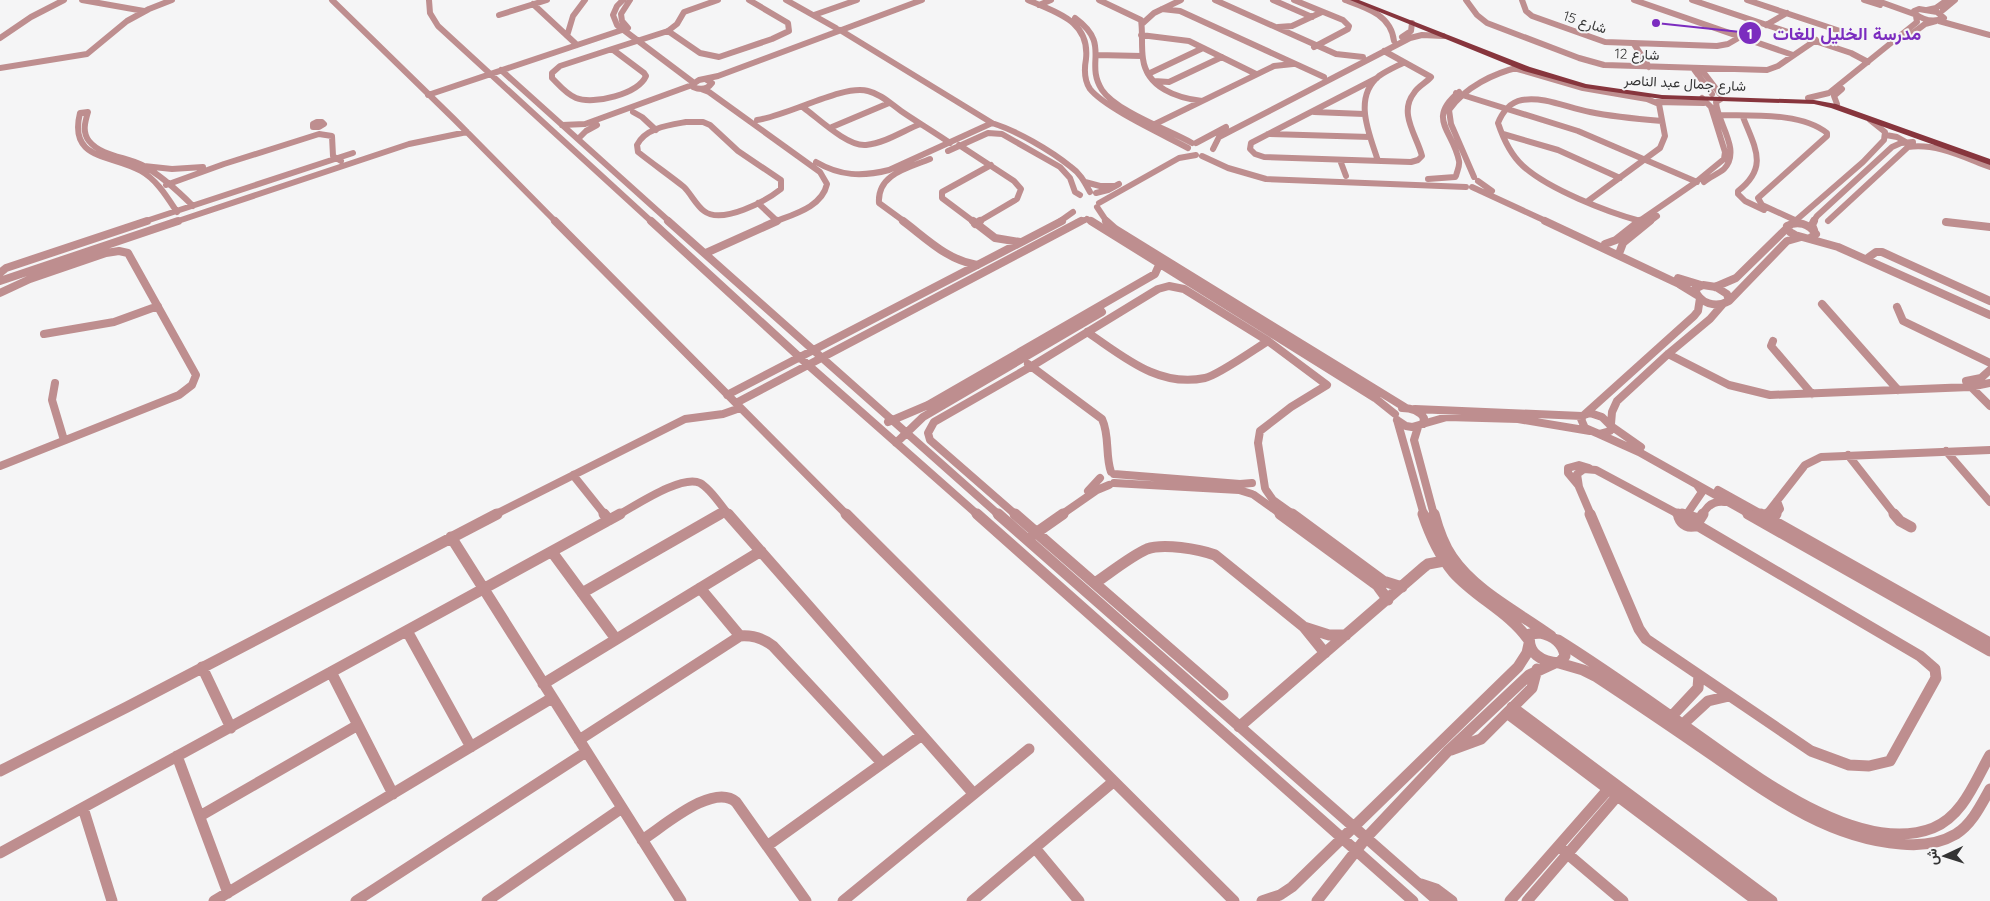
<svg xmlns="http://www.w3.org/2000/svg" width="1990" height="901" font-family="Quicksand,Vazirmatn,sans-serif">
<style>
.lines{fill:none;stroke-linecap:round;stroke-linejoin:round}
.minor-far2{stroke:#be8e8f;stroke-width:6}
.minor-far1{stroke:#be8e8f;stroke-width:8}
.minor{stroke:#be8e8f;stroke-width:11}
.major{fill:#87353d;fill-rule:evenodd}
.labels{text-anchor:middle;stroke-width:4;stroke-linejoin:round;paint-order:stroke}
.far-street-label{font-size:14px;fill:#343434;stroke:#f5f5f6}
.leader{fill:none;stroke:#7b2cbf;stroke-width:2}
.callout-dot{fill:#7b2cbf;stroke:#f5f5f6;stroke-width:2}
.mark-label{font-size:15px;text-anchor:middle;font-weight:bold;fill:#fff}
.callout-label{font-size:18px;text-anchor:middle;font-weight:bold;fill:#7b2cbf;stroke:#f5f5f6;stroke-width:4;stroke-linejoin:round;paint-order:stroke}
</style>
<rect width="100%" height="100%" fill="#f5f5f6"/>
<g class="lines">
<!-- minor-far2 -->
<path class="minor-far2" d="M82,0L144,11
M332,0L454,119L556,222
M429,0L430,13L438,26L652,222
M623,0L617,6L613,15L617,25L694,83
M786,0L836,28
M1028,0C1057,13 1090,21 1086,59C1084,70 1084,80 1090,89C1105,108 1164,135 1188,148
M1099,0L1141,20C1143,33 1141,46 1143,59C1147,88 1177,98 1202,101
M1215,0L1336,54L1363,57
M1273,0L1312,17
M1294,0L1343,20L1349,26L1348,29L1314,47
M1345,0C1367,8 1391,15 1394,41
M1466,0L1477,15L1487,23L1579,58L1604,65L1767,70L1778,66L1816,40
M1522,0L1526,11L1532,16L1605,42L1717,46L1728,44L1740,37
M1634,0L1793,55
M1692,0L1851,53L1868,62
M1747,0L1843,32
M1864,0L1880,5
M1875,0L1914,14
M533,4L577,45
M1039,5L1051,0
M1162,9L1180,11L1324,77
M1919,9L1937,12L1944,18C1933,23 1923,20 1914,13V11Z
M1927,10L1936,8L1947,0
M1943,10L1955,0
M499,15L547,0
M814,15L857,0
M1075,18C1112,45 1084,62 1102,90C1116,111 1169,130 1192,143
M1939,21L1990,35
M1143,23L1154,13L1181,0
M1766,25L1787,13
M1278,27L1292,26L1322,12
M628,28L622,21L621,14L630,0
M840,30L992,123C1017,131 1050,150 1071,167C1080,173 1085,183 1090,192
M668,31L700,53L719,57L772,39L789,31L788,23L749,0
M1913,33L1925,24L1936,21
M1141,35L1189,41L1256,74
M567,36L573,16L585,0
M1402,37L1411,31L1412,23
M0,38L31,17L64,0
M1634,44L1649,67
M612,49L644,73L646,76C638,94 594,105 576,98C566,94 559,85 552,78V73L560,66Z
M612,49L668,31L677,24L684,12L718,0
M1096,55L1142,56
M0,68L87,54L127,21L149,9L172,0
M1514,68L1583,88L1647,99L1659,104L1665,136L1660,148L1588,201
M1693,68L1712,94
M1701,69L1720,94
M501,70L670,222
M1148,74L1203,48
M1377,78L1251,143L1250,149L1255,154L1264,157L1411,162L1418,160L1422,156C1417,136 1398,113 1414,93C1418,86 1426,83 1431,77L1384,51
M705,79L712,83C707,90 700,90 693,87V84L699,80L718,76L922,0
M1154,81L1169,82L1222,57
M701,89L709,92L820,172L827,184C822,207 794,214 774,222
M1456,93L1578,131L1697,182
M428,95L628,28
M1808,98L1829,93L1917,22L1916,16
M1656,102L1704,103L1701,100
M1837,104L1834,96L1842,89
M804,108C819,119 848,147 866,145C885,143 903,131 920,124
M633,112L642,117L656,130
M1314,112L1364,114
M1719,115C1751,116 1801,112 1827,133V136L1758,198L1762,205L1797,221
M1743,117C1755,148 1769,167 1738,191V194L1745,201L1764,210
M757,120C788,116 843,84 868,91C881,94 891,104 901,111C917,122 934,132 950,143
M317,122H322L324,124L319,127H313V124Z
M686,122H703L710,125L738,151L781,180V189C766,201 722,225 704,211C696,205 691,194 684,187C669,175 653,164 638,152L637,145C645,128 669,125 686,122Z
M562,125L585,124L692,85
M1153,125L1274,66L1293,64
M832,127L889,103
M1268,134L1370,137
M1503,134L1558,150L1620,178
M1886,135L1897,137L1906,142
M578,139L586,131L597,125
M1196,143L1226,127
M959,145L1014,181L1021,189L1017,199L978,222
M1213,149L1219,137L1410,38L1422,35L1443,36
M948,151L988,133L1002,134L1060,167L1070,178L1075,192L1080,195
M1202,156L1228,168L1266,179L1466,187
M1340,160L1346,176
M1378,161C1370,135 1352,98 1379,76C1386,71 1395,67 1403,63
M816,162C840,176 862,177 889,170L992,123
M144,166L172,169L203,167
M1456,176C1457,171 1460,166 1459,161C1453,130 1426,119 1459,92
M1474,177L1451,124L1449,110C1465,87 1494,73 1520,67
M1428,179L1455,177
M1478,181L1492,191
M1085,182L1100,186H1114
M1704,182C1710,177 1718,174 1724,169C1742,150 1717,123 1716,102L1721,99
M166,185L224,164L319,134L332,136L333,156L341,161
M1472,187L1548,222
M1096,193L1108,190L1119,184
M758,203L777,221
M1099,203L1179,158L1196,155
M1097,207L1107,222
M177,212C167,197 157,180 141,171C112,154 68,161 80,113L88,112C85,122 82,132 89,141C101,156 126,157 142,165C161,175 178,191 193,206
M1087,219L1093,222
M1640,221C1607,212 1548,189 1523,166C1511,155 1503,138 1498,123C1502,113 1510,102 1522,100C1544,96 1568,108 1590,112C1614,117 1638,119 1662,121
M1828,221L1908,147C1937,143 1963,157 1990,167
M143,222L353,153
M175,222L409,144L467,132
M905,222L879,203C877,174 908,168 930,159
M974,222L942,198V192L991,165
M1059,222L1073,212
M1078,222L1085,220
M1638,222L1696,182L1724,159L1725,152L1711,107L1702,98
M1649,222L1657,216
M1794,222L1863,162L1884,140L1885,132L1870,120
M1813,222L1817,216L1892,147L1901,143L1913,142
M1946,222H1950"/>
<!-- minor-far1 -->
<path class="minor-far1" d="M555,221L847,515
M651,221L807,364L978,515
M668,221L999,515
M903,221C927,239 947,260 977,265
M973,221L995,238L1020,242
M1091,221L1375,398L1395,414
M1106,221L1115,229L1406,408
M1545,221L1679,284L1697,295
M1946,222L1990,227
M1793,223L1796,221
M975,224L980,221
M1814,230L1812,225L1814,221
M1810,238L1816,234C1809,224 1798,220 1787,226L1790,232L1795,235L1838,247L1990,315
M1605,244L1616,240L1640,221
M1620,251L1623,243L1650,221
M706,253L777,221
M1869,257L1876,252H1882L1990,301
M0,273L6,268L147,221
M1678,278L1701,285
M0,281L178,221
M1703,285L1716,287L1727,294L1729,301C1716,308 1699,304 1695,289Z
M1715,287L1736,278L1787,228
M0,293L30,279L106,253L119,251L128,253L196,375L192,385L179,395L0,466
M1729,301L1787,241L1801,237
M1822,304L1898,390
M1897,307L1903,321L1990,363
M1087,332C1123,356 1158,388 1205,378C1217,376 1255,349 1268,341
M44,334L114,322L158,306
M1773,341L1771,346L1812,394
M1668,354L1729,385L1770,395L1970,387L1990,383
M1028,364L1102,419C1110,436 1105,455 1111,472
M1966,381L1981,378L1990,370
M55,383L52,400L64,440
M1969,385L1990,406
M727,395L1062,221
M736,403L1081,221
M1402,408C1411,408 1419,410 1424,418L1423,424
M1415,409L1582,416
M1590,413L1602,417L1611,426L1610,431L1599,434L1585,428L1581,419L1584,415Z
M1584,415L1694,316L1698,311L1700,298
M1397,420L1424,515
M1397,420L1406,426L1412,427L1447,417L1518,419L1590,431
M888,422L928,405L1155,274L1159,265
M1611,424L1612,412L1617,401L1668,354L1710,319L1723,304
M1611,426L1641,447
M1418,427L1414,440L1434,515
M1599,434L1639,452L1751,515
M896,443L923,417L1102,312
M1946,451L1990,502
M1848,455L1895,515
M1114,474L1240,484L1252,483
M573,475L605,515
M1114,483L1239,490L1252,494
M1578,485L1568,473V468L1579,465L1589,468
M1266,490L1273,500L1294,515
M1718,490L1763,515
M1088,491L1100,478
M1254,495L1282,515
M1687,514L1702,492L1697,485
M494,515L685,419L723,414L740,408
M618,515C635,506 682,474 700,483C711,489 721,506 729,515
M718,515L725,511
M1016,515L930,440L928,433L934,422L1032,366L1158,289L1169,286L1184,289L1268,341L1327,385L1291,407L1260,431L1258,443L1265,488
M1061,515L1097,490L1109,485
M1591,515L1579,487L1577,474L1584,469L1596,470L1680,515
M1681,515H1689
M1702,515C1707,506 1714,500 1725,502
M1766,515L1805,465L1821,457L1990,450
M1775,515L1780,509L1777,501"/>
<!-- minor -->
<path class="minor" d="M604,514L609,520
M728,514L973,793
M846,514L1234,901
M977,514L1413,901
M998,514L1438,901
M1015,514L1223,695
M1280,514L1377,585L1388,600
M1292,514L1383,581L1402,587
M1423,514C1430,535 1439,555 1453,572C1476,598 1508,611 1528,639
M1434,514C1438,529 1443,544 1452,557C1475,591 1518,612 1551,636
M1590,514L1639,629L1646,639L1811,751L1849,765L1869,766L1890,761L1936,678L1935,669L1920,656L1697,525
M1678,514L1680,515
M1682,514L1695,518L1697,525C1689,528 1682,525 1679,517Z
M1748,514L1990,651
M1761,514L1990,643
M1894,514L1900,521L1911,527
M1765,516L1767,514
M1772,520L1776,514
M1698,522L1703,514
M1033,535L1063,514
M451,537L681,901
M552,552L616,639
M1095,583C1110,573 1131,556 1147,549C1163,543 1199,549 1215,555L1304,627L1325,653
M700,588L740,636
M582,593L720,514
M1304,627L1329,635H1346
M407,631L471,747
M1540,633C1553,636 1563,642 1565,656L1559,663C1542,662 1526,653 1530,634Z
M1558,640C1603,668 1646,699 1689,729C1748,770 1857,858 1933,828C1963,816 1975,781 1990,755
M1559,663L1583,670L1595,676C1630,699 1664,722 1699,746C1761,788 1823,838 1901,844C1920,846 1939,844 1956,834C1972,824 1981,805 1990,789
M202,667L231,728
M331,672L393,794
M543,684L761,551
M1512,707L1772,901
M1507,713L1757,901
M1671,717L1698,688L1699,675
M1683,724L1708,701L1729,696
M1239,727L1424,567L1428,564L1444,561
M579,740L740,636C753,635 763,638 773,646L882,763
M1451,750L1481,739L1532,688L1537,669
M177,756L228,893
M0,771L127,707L497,514
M83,808L112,901
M200,816L358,725
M642,840C663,827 713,782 736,802L806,901
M767,846L922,735
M1035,848L1079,901
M1564,851L1623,901
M0,853L620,514
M1421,884L1436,889L1452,901
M214,901L552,698
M356,901L586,752
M487,901L622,808
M843,901L1029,749
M972,901L1113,782
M1262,901L1280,895L1292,887L1518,667L1527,653L1529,644
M1317,901L1366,838L1448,751L1529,675L1555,663
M1510,901L1612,785
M1527,901L1620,793"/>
<!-- major -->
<path class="major" d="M1350,0H1359L1530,67L1586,84L1662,95L1814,100L1836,104L1990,159V165L1831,108L1814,104L1662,99L1585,88L1524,71Z"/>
</g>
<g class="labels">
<!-- far-street labels -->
<g class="far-street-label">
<text transform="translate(1585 22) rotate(18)" y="5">شارع 15</text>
<text transform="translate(1637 54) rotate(2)" y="5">شارع 12</text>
<text transform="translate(1685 83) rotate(3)" y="5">شارع جمال عبد الناصر</text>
</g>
</g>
<!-- callouts -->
<path class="leader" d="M1656 23L1750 33"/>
<g class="callout-dot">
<circle cx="1656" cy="23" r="5"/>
<circle cx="1750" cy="33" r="12"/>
</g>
<g class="mark-label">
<text x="1750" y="39">1</text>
</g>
<g class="callout-label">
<text x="1847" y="40">مدرسة الخليل للغات</text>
</g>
<!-- north arrow -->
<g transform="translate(1945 856) rotate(266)" stroke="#f5f5f6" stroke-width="4" paint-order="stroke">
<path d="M0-4L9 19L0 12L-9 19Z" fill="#343434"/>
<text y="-8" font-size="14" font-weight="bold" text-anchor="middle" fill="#343434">ش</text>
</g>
</svg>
